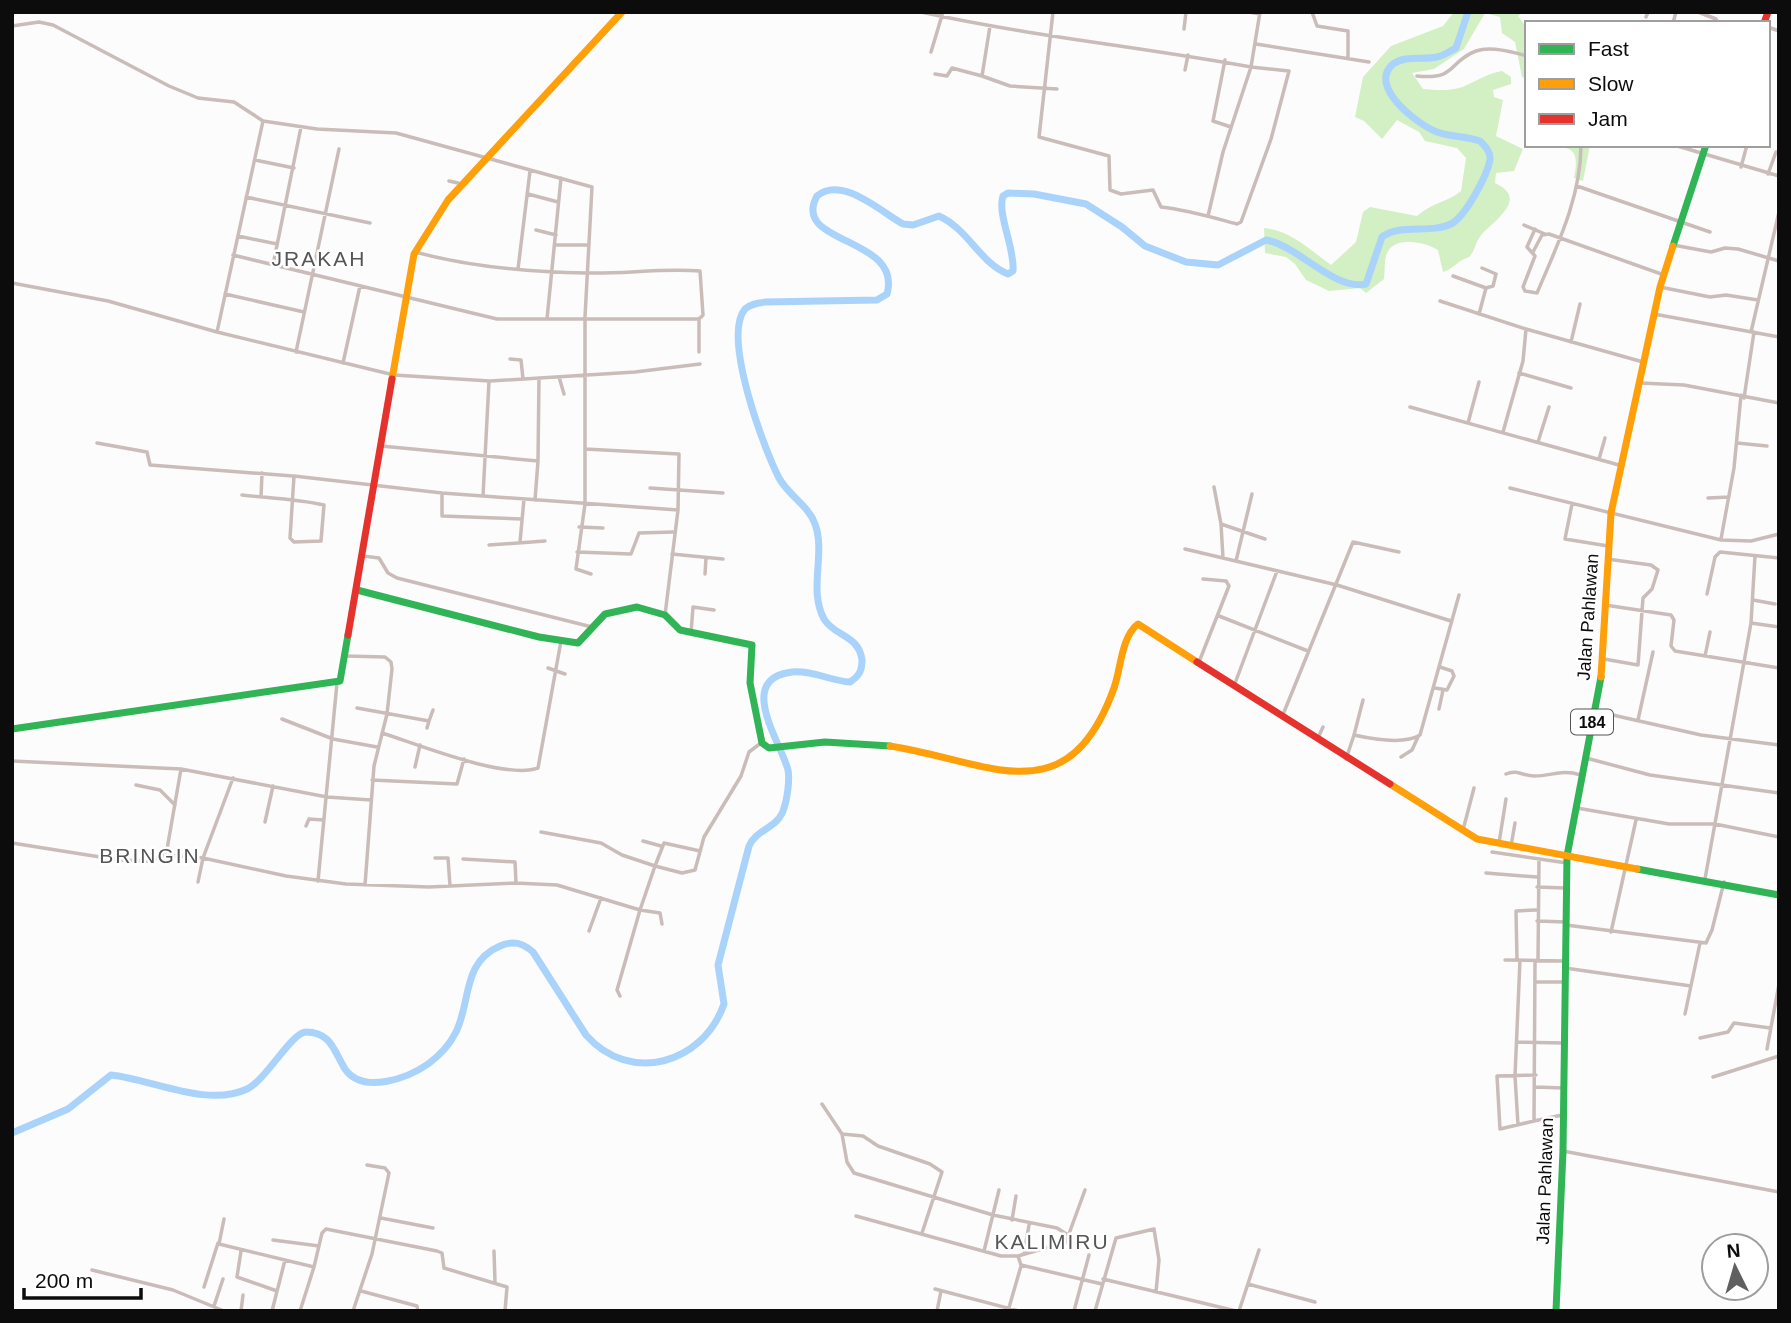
<svg xmlns="http://www.w3.org/2000/svg" width="1791" height="1323" font-family="Arial,sans-serif">
<style>
.green{fill:#d3efc4}
.lines{fill:none;stroke-linecap:round;stroke-linejoin:round}
.river{stroke:#a9d3fa;stroke-width:7}
.street{stroke:#cabcb9;stroke-width:3.5}
.fast{stroke:#30b455;stroke-width:7}
.slow{stroke:#ff9f0a;stroke-width:7}
.jam{stroke:#e5322d;stroke-width:7}
.labels{text-anchor:middle;stroke-width:5;stroke-linejoin:round;paint-order:stroke}
.shield{fill:#fff;stroke:#555556;stroke-width:2}
.shield-label{font-size:16px;font-weight:bold;fill:#0c0c0d}
.street-label{font-size:18px;fill:#0c0c0d;stroke:#fff}
.quarter-label{font-size:21px;letter-spacing:2px;fill:#565659;stroke:#fff}
</style>
<rect width="100%" height="100%" fill="#fcfcfd"/>
<!-- green -->
<path class="green" d="M1454,12H1524L1518,16L1527,28V79L1522,77L1515,42L1502,33L1500,17L1485,13L1464,49L1434,69L1412,73L1423,89C1439,90 1454,92 1469,84C1480,79 1489,73 1502,71L1511,77V84L1493,90L1494,97L1503,100L1496,136L1523,149L1514,171L1496,173L1495,183C1532,200 1489,223 1479,238C1475,244 1475,251 1469,257C1457,261 1453,269 1443,272L1438,250C1425,242 1392,234 1386,256C1384,263 1385,272 1384,279L1366,293L1360,288L1329,291L1306,280L1295,264L1286,257L1265,253L1264,228C1290,230 1310,250 1331,265L1356,242L1363,212L1370,207L1417,216C1431,203 1448,202 1461,191L1466,158L1457,148L1425,141L1419,132L1397,120L1382,139L1364,121L1355,117L1363,77L1391,46L1443,26Z
M1544,145H1590L1583,181L1574,178C1580,149 1572,145 1545,148Z"/>
<g class="lines">
<!-- river -->
<path class="river" d="M12,1133L68,1109L111,1075C151,1079 207,1108 247,1089C266,1080 292,1032 306,1032C331,1032 334,1051 345,1069C363,1095 408,1078 428,1064C439,1056 450,1044 456,1032C471,1002 462,962 500,946C513,940 523,943 533,952L586,1035C630,1085 703,1064 724,1004L718,965L749,846C756,829 779,828 784,808C787,799 790,780 788,770C781,742 735,679 792,672C812,670 831,681 850,682C859,676 862,671 862,660C859,635 835,637 824,619C808,590 826,553 815,524C809,506 788,495 779,478C764,449 722,337 745,309C750,304 758,303 765,302L877,300L887,294C903,236 790,245 817,196C842,175 881,212 903,224L913,225L939,216C969,230 980,263 1008,274L1013,271C1015,248 997,215 1003,196L1008,193L1034,194L1086,204L1122,227L1145,246L1186,262L1218,265L1266,240C1299,246 1334,291 1366,284L1382,237C1400,223 1430,234 1451,224C1465,217 1487,176 1490,160C1491,152 1485,146 1480,141C1466,136 1450,137 1437,132C1418,125 1367,86 1393,64C1405,55 1423,60 1437,57C1443,56 1450,51 1456,48L1468,12"/>
<!-- street -->
<path class="street" d="M921,12C1030,36 1141,47 1251,67L1260,12
M1053,12L1039,137L1109,156L1110,190L1121,194L1153,190L1161,207C1188,210 1211,217 1237,224L1241,222L1271,139L1289,71L1251,67L1223,152L1208,216
M1249,12L1260,14
M1312,12L1317,26L1348,31V58
M1698,12L1716,19L1718,23
M1646,17L1648,12
M1673,23L1676,12
M12,26L39,22L53,25L169,86L198,98L234,102L263,121L317,129L396,133L592,187L585,317V504L576,569L591,574
M990,26L982,76L1010,86L1057,89
M1768,27L1779,31
M1184,29L1186,12
M1256,44L1369,62
M931,52L943,12
M1225,60L1213,121L1231,127
M1185,70L1188,55
M935,74L947,76L952,68L982,76
M1417,76C1458,80 1447,62 1476,51C1491,46 1513,52 1527,56
M1674,145L1779,176
M255,160L294,168
M1741,167L1747,145
M1768,174L1776,152
M449,181L458,183
M1577,186L1710,232
M528,194L558,202
M246,197L370,223
M1524,225L1545,234
M1535,229L1527,247L1535,256L1523,287L1525,291L1537,293C1557,246 1581,197 1581,145
M536,230L556,235
M238,236L277,244
M555,245H588
M1673,245L1711,252L1725,248L1738,249L1779,261
M415,252C470,267 529,272 586,273C624,274 662,268 700,271L703,315L699,319V352
M1533,252L1542,235L1549,234L1664,275
M233,255L497,319H699
M273,265L301,127
M1482,268L1496,274L1493,286L1486,288
M518,269L530,171
M1453,276L1486,288L1479,314
M12,283L108,301L217,332L394,375L490,381L635,372L700,364
M1660,287L1710,297L1726,295L1758,300
M225,294L304,312
M1440,301L1526,329L1643,362
M1654,314L1779,337
M547,319L561,178
M217,332L263,121
M1751,332L1779,212
M1571,342L1580,304
M296,352L339,149
M510,359L521,360L523,379
M343,363L360,286
M1519,373L1571,388
M559,377L564,394
M1640,383L1684,385L1779,403
M1744,398L1754,332
M1410,407L1619,465
M1468,423L1479,382
M1503,432L1523,361L1526,329
M1538,442L1549,407
M97,443L147,452L150,465L293,476
M1737,443L1767,446
M381,446L538,461L539,378
M585,449L679,454L678,510L665,615
M1599,459L1605,438
M1214,487L1221,524
M650,488L723,493
M1510,488L1721,540L1751,541L1779,534
M442,493V516L522,519
M242,495C269,498 297,499 324,505L321,541L294,542L290,538L294,476L442,493L678,510
M483,496L489,381
M261,497L262,473
M1708,498L1729,497
M535,500L538,461
M1572,504L1565,539L1608,546
M579,527L603,528
M1721,539L1734,468L1741,395
M520,542L524,499
M489,545L545,541
M1185,549L1337,585L1451,621
M577,552L631,554L639,533L673,532
M672,554L723,559
M363,556L379,558L388,573L397,578L592,627
M1223,558L1221,524L1265,539
M1236,561L1252,494
M705,574L706,558
M1707,594L1715,557L1720,552L1779,558
M1753,600L1775,604
M1605,605L1671,615L1674,620L1671,646L1675,651L1779,668
M1219,616L1308,651
M1751,623L1779,627
M691,633L693,607L714,610
M345,656L385,657L391,662L392,669L387,714L374,766L365,885
M1705,656L1710,632
M1604,659L1638,665L1643,598L1652,589L1658,570L1651,565L1607,559
M1199,662L1229,586L1226,581L1203,579
M548,668L565,674
M1234,686L1277,571
M1435,688L1447,690L1454,676L1452,671L1440,667
M1363,700L1354,735C1372,739 1404,745 1420,735L1459,595
M357,708L429,721L427,728
M1439,709L1443,690
M1595,711L1701,735L1779,745
M1282,717L1353,542L1399,552
M282,719L333,739L377,747
M1638,720L1653,652
M429,721L433,710
M382,733C417,744 505,780 538,768L561,641
M1318,738L1323,727
M1401,757L1412,750L1418,737
M1586,758L1650,775L1779,793
M1346,759L1354,735
M12,761L181,769
M415,767L420,745
M1506,774C1517,769 1523,776 1534,776C1553,776 1560,769 1581,775
M372,780L457,784L464,759
M136,785L160,790L175,805
M1577,808L1669,824H1715L1779,837
M265,822L273,786
M306,826L309,819L324,820
M1463,830L1474,788
M541,832L601,843L622,855L655,866L664,843L700,851
M643,841L661,846
M12,843L119,860L148,861L166,855L203,858L286,876L346,884L429,887L516,883L557,885L640,910L655,866L682,873L695,870L704,837L741,776L749,752L761,743
M1499,843L1506,799
M1511,846L1515,823
M1492,852L1567,863
M166,855L181,769L327,797L371,800
M435,858H448L450,886
M463,859L515,862L516,883
M1486,873L1537,877
M1705,879L1751,623L1755,556
M318,881L337,683
M198,882L203,858L233,778
M1537,887L1565,888
M1537,921L1566,922
M1566,925L1706,943L1712,930L1724,882
M589,931L601,898
M1611,932L1636,820
M1505,960L1565,961
M1517,960L1516,911L1536,910
M1535,961L1534,1121L1562,1115
M1538,961L1539,859
M1565,968L1691,986
M1535,982H1565
M620,996L617,990L640,910L660,913L662,924
M1685,1014L1700,943
M1700,1038L1728,1032L1734,1023L1770,1028
M1517,1042L1564,1043
M1767,1049L1779,984
M1713,1077L1779,1056
M1535,1087L1563,1088
M822,1104L842,1134L863,1136L878,1146L930,1164L942,1172L922,1233
M1534,1121L1500,1129L1497,1076L1536,1075
M1518,1125L1515,1076L1520,960
M842,1134L847,1162L854,1173L993,1215L1057,1228L1068,1235
M1563,1151L1779,1192
M856,1216L1001,1256H1018L1066,1242L1085,1190
M381,1218L433,1228
M224,1219L219,1244L314,1267L300,1311
M1012,1220L1016,1196
M273,1240L319,1246
M241,1251L237,1277L277,1291
M494,1251L495,1282
M984,1251L999,1190
M1024,1254L1029,1225
M1018,1256L1021,1265L1102,1284
M314,1267L322,1233L326,1229L437,1251L442,1253L444,1268L507,1287L505,1311
M92,1270L173,1290L224,1311
M1103,1279L1236,1311
M1248,1284L1315,1302
M204,1287L218,1243
M935,1289L1019,1311
M361,1291L417,1306L418,1311
M214,1306L223,1279
M241,1311L243,1295
M272,1311L285,1260
M353,1311L372,1254L389,1173L385,1168L367,1165
M937,1311L941,1291
M1008,1311L1021,1266
M1074,1311L1089,1255
M1095,1311L1116,1238L1154,1229L1159,1260L1156,1292
M1239,1311L1259,1250"/>
<!-- fast -->
<path class="fast" d="M1673,246L1706,145
M357,590L539,637L578,643L605,614L637,607L665,615L680,630L752,645L750,683L762,743L769,748L825,742L890,746
M12,729L340,681L348,635
M1637,869L1779,895
M1556,1311L1563,1151L1567,856L1601,677"/>
<!-- slow -->
<path class="slow" d="M392,379L414,254L448,200L622,12
M1601,677L1611,513L1660,287L1673,246
M890,746C988,761 1067,818 1114,688C1121,669 1121,637 1138,624L1197,662
M1390,784L1477,839L1637,869"/>
<!-- jam -->
<path class="jam" d="M1764,23L1768,12
M348,635L392,379
M1197,662L1390,784"/>
</g>
<g class="labels">
<!-- shield labels -->
<rect class="shield" x="1571" y="709.5" width="42" height="25" rx="5"/>
<g class="shield-label">
<text x="1592" y="728">184</text>
</g>
<!-- street labels -->
<g class="street-label">
<text transform="translate(1588 617) rotate(-86)" y="6">Jalan Pahlawan</text>
<text transform="translate(1545 1181) rotate(-88)" y="6">Jalan Pahlawan</text>
</g>
<!-- quarter labels -->
<g class="quarter-label">
<text x="319" y="266">JRAKAH</text>
<text x="150" y="863">BRINGIN</text>
<text x="1052" y="1249">KALIMIRU</text>
</g>
</g>
<!-- border -->
<rect width="1791" height="1323" fill="none" stroke="#0c0c0d" stroke-width="28"/>
<!-- legend -->
<rect x="1525" y="21" width="245" height="126" fill="#ffffff" stroke="#9e9e9e" stroke-width="2"/>
<rect x="1539" y="44" width="35" height="10" fill="#30b455" stroke="#9e9e9e" stroke-width="2"/>
<text x="1588" y="56" font-size="21" fill="#0c0c0d">Fast</text>
<rect x="1539" y="79" width="35" height="10" fill="#ff9f0a" stroke="#9e9e9e" stroke-width="2"/>
<text x="1588" y="91" font-size="21" fill="#0c0c0d">Slow</text>
<rect x="1539" y="114" width="35" height="10" fill="#e5322d" stroke="#9e9e9e" stroke-width="2"/>
<text x="1588" y="126" font-size="21" fill="#0c0c0d">Jam</text>
<!-- north arrow -->
<g transform="translate(1735 1267) rotate(355)"><circle r="33" fill="#ffffff" stroke="#9e9e9e" stroke-width="2"/>
<path d="M0-5L12 26L0 18L-12 26Z" fill="#606061"/>
<text y="-10" font-size="19" font-weight="bold" text-anchor="middle" fill="#0c0c0d">N</text>
</g>
<!-- scale -->
<path d="M24 1288v10h117v-10" fill="none" stroke="#0c0c0d" stroke-width="3.5"/>
<text x="35" y="1288" font-size="21" fill="#0c0c0d" stroke="#ffffff" stroke-width="5" paint-order="stroke">200 m</text>
</svg>
